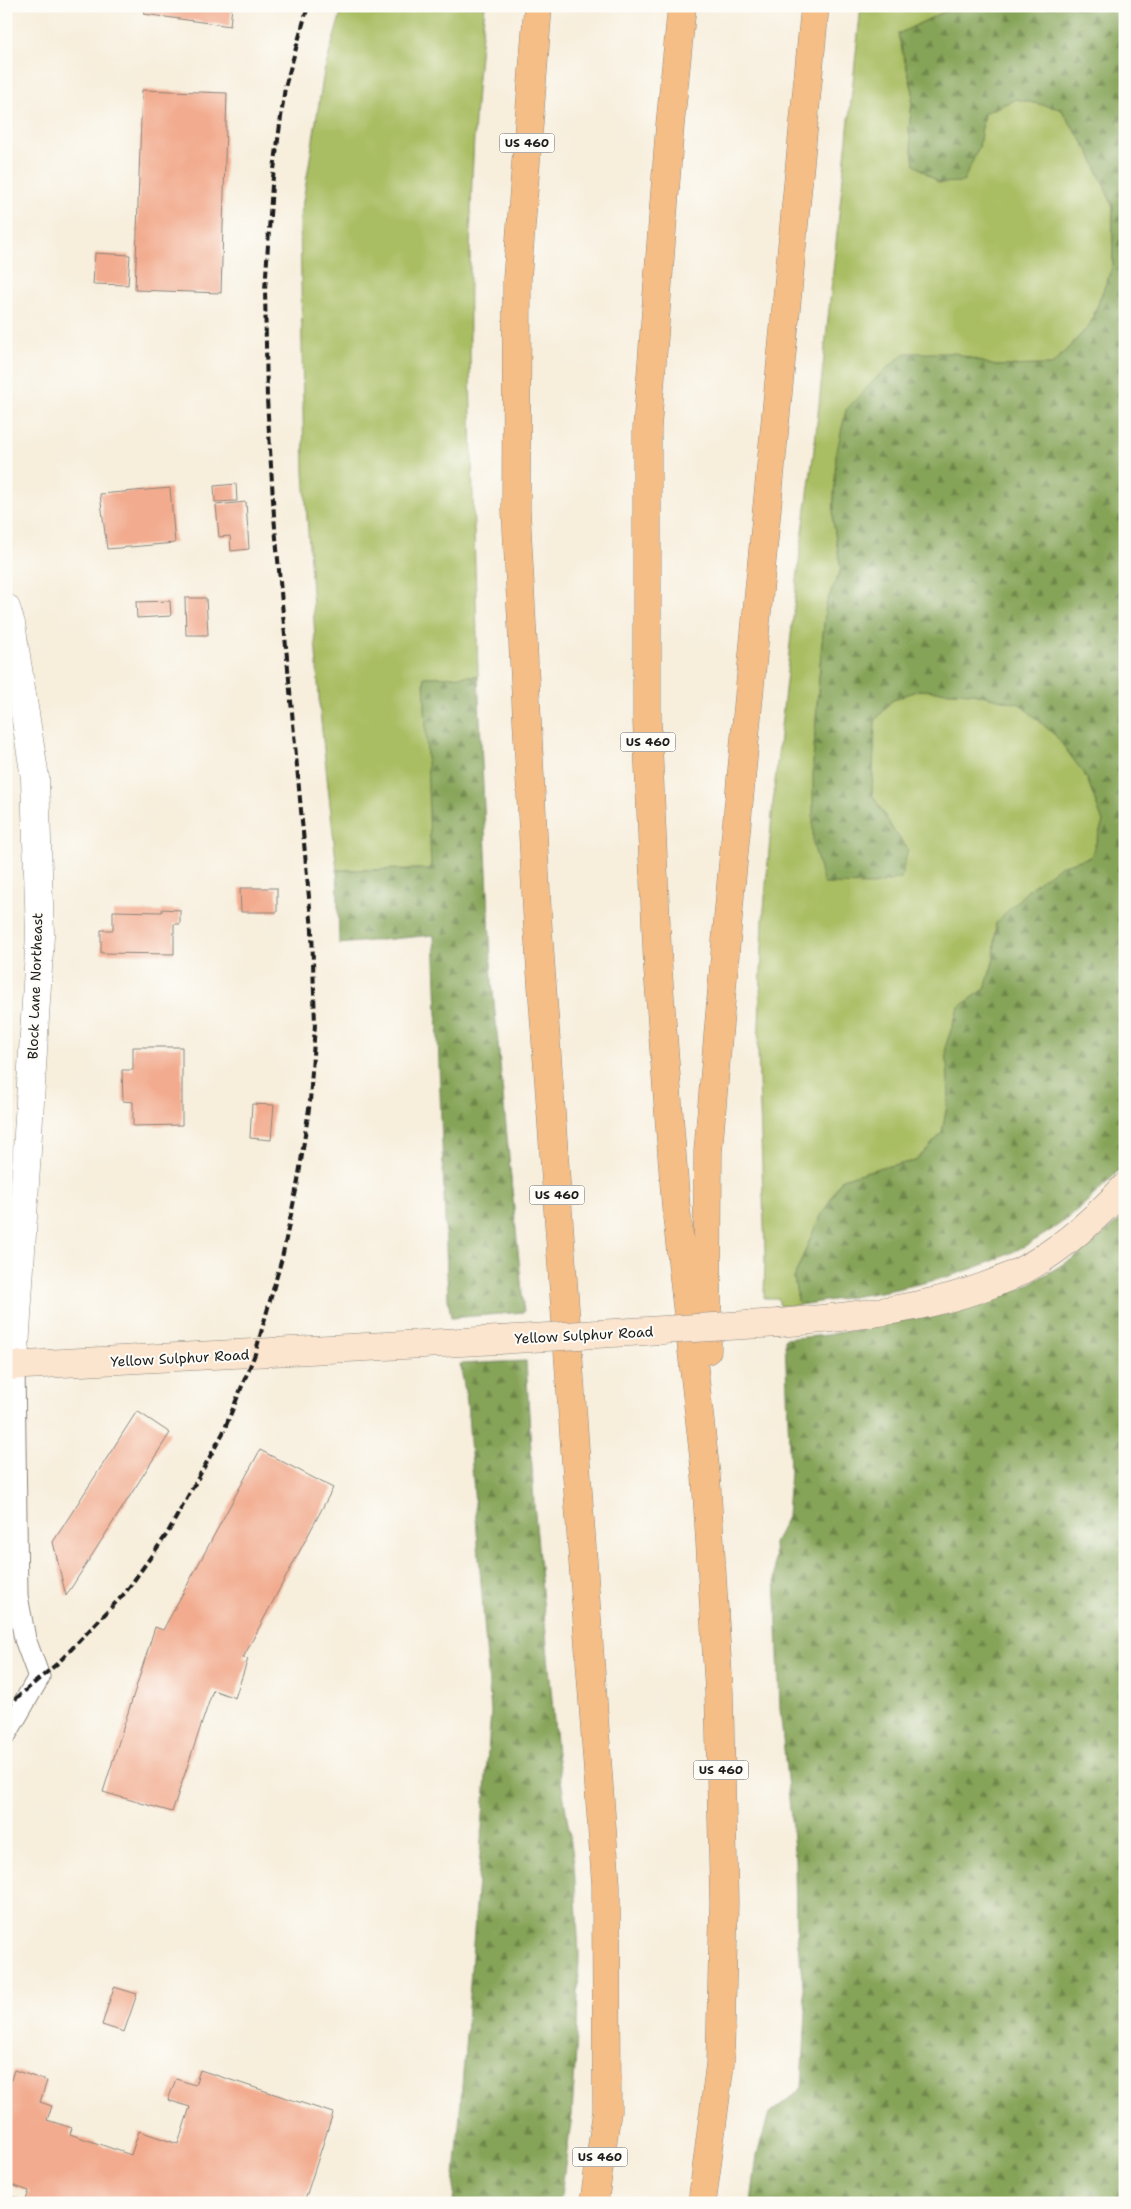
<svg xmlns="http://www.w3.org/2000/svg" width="1131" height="2209" font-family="'Shantell Sans',sans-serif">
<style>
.grass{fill:#a9bd62;stroke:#626c3f}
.forest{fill:url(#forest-firs);stroke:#51603a}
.building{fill:#f2ab8e}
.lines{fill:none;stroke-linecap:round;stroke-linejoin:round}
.lane-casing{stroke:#8a857c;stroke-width:23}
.street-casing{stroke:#8a857c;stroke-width:29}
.secondary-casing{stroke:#8a857c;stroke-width:29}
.highway-casing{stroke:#8a857c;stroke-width:29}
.lane{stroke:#fff;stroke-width:21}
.street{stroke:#fff;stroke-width:28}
.secondary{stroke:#fbe5cf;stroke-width:28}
.highway{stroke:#f6be87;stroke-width:28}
.rail{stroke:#1c1c1c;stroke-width:4;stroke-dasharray:8 4;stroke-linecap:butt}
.secondary-bridge-casing{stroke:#8a857c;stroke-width:29;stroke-linecap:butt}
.secondary-bridge{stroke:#fbe5cf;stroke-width:28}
.labels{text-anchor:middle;stroke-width:4;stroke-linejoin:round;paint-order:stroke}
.shield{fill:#fdfcf7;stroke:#605f5e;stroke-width:1}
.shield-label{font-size:12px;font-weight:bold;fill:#1c1c1c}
.street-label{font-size:14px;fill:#1c1c1c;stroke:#fdfcf7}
</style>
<defs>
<pattern id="forest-firs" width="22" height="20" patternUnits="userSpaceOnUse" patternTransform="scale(1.25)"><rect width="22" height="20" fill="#86a458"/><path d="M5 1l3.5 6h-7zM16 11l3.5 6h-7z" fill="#6d8548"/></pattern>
</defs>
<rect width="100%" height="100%" fill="#fdfcf7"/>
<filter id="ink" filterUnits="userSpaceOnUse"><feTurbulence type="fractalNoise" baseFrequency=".02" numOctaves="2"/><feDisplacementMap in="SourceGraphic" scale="10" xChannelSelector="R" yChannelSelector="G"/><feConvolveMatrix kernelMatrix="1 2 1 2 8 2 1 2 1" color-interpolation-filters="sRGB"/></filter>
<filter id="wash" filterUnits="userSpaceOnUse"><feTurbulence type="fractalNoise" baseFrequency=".0096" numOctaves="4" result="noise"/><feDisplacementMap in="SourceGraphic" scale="20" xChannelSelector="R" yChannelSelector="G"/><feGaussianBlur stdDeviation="1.12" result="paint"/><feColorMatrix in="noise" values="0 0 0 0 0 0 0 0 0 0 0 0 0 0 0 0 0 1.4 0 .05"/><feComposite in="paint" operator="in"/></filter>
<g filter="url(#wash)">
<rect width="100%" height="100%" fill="#f7eedc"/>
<!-- grass -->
<path class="grass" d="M343,6H485C459,229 473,452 478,676L424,677L432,869L337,870L320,712L304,472L300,220L324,72Z
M861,6H956L898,34L913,92L909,131L979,147L984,113L1016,99L1061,109L1090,153L1113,207V265L1090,325L1052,365L995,366L955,353L836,455L833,521L841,569L826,604L820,664L813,763L908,849L893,830L872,794L875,721L891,701L918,690L973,693L1020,704L1057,736L1087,778L1103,822L1091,857L1060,866L996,923L994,959L985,989L959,1007L946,1045L949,1095L942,1133L916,1161L879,1168L842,1179L816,1225L794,1278L799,1305L780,1306L778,1298H764L765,1253L758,1051L763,921L774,791L800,553L815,442Z"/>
<!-- forest -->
<path class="forest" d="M956,6H1125V1162C1117,1174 1106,1183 1096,1193C1016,1274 907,1289 799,1305L794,1278L816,1225L842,1179L879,1168L916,1161L942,1133L949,1095L946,1045L959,1007L985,989L994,959L996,923L1030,888L1060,866L1091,857L1103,822L1087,778L1056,736L1020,704L973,693L918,690L891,701L875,721L872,794L893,830L908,849L901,878L873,885L824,884L813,844V763L820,664L826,604L841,569L833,521L836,455L846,410L883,371L906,353H955L995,366L1052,365L1090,325L1113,265V206L1090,153L1061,109L1016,99L984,113L979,147L963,182L939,183L914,164L909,131L913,92L898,34Z
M478,676L492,981L524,1312L451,1318L448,1299L434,935L339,944L337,870L431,869L424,677Z
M1125,1216V2203H751L757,2155L769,2114L802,2088L806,2011L796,1927L795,1859L780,1709L774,1543L787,1517L790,1472L785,1339L827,1335L974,1306L1022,1288L1074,1258Z
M526,1361L534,1503L557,1754L574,1862L579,1954L577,2035L572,2115L560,2203H453L491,1712L467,1402L460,1364Z"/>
<g id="blocks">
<!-- building -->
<path class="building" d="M146,6H232L230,26L144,14Z
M142,90L227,93L221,293L135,290Z
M95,253L130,255L128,285L93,284Z
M236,484L237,501L215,502L214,486Z
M170,488L175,543L107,549L100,494Z
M246,502L249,549L231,551L230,536L219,537L216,505Z
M185,598H206L208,635H186Z
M170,601L171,616L137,618L136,602Z
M240,888H277V912H241Z
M162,909L180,910V924H174V954L101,953V930H113V911L162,912Z
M133,1047H182V1125L133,1126V1102L123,1101L122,1070H133Z
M252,1104L274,1105L271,1140L250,1138Z
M137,1411L170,1433L66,1596L53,1542Z
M260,1450L333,1488L243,1658L248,1659L235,1698L213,1690L172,1812L103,1792L155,1627L163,1630Z
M114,1987L137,1994L124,2032L102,2025Z
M14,2070L47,2081L40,2102L52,2106L47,2120L72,2128L70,2134L131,2155L139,2131L178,2144L190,2107L168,2100L176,2079L195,2085L200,2070L333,2113L304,2203H25L29,2191L6,2183V2087H9Z
M6,2195L20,2199L18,2203H6Z"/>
</g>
</g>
<g filter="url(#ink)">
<use href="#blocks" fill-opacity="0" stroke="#8a857c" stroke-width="1"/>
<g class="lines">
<defs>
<path id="lane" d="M6,1734L39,1677L25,1639L17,1596L14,1366"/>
<path id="street" d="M6,608L11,624L35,778L40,935L14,1366"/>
<path id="secondary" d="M779,1323C860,1316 945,1308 1019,1272C1059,1252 1095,1219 1125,1187
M6,1366L499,1340"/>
<path id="highway" d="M538,6L517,279L516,510L538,929L606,1885L607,2111L594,2203
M682,6L670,125L647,428V721L658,970L676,1208L706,1476L719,1692L724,1902L720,2064L702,2203
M707,1350L708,1152L731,884L815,6"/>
</defs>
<!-- lane casing -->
<use href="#lane" class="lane-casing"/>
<!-- street casing -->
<use href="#street" class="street-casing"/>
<!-- secondary casing -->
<use href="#secondary" class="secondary-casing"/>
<!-- highway casing -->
<use href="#highway" class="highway-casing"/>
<!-- lane -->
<use href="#lane" class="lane"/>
<!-- street -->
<use href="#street" class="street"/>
<!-- secondary -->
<use href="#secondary" class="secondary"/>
<!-- highway -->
<use href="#highway" class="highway"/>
<!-- rail -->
<path class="rail" d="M6,1707L59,1662L125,1593L167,1534L223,1433L255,1354L282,1258L298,1181L310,1102L315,1024L312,930L274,516L267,399L265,290L272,185L285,87L308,6"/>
<defs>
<path id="secondary-bridge" d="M499,1340L779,1323"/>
</defs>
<!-- secondary-bridge casing -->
<use href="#secondary-bridge" class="secondary-bridge-casing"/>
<!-- secondary-bridge -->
<use href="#secondary-bridge" class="secondary-bridge"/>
</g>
</g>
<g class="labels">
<!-- shield labels -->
<g class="shield">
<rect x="499.5" y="133.5" width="55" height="19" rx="4"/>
<rect x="620.5" y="732.5" width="55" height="19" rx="4"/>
<rect x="529.5" y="1185.5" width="55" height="19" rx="4"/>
<rect x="693.5" y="1760.5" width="55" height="19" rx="4"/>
<rect x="572.5" y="2147.5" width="55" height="19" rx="4"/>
</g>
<g class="shield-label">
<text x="527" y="147">US 460</text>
<text x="648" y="746">US 460</text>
<text x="557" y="1199">US 460</text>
<text x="721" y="1774">US 460</text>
<text x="600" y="2161">US 460</text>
</g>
<!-- street labels -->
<g class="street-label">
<text transform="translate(35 986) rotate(-88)" y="5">Block Lane Northeast</text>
<text transform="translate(584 1335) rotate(-3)" y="5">Yellow Sulphur Road</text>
<text transform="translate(180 1358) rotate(-3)" y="5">Yellow Sulphur Road</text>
</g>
</g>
<!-- margin -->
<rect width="1131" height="2209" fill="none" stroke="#fdfcf7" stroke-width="25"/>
</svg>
